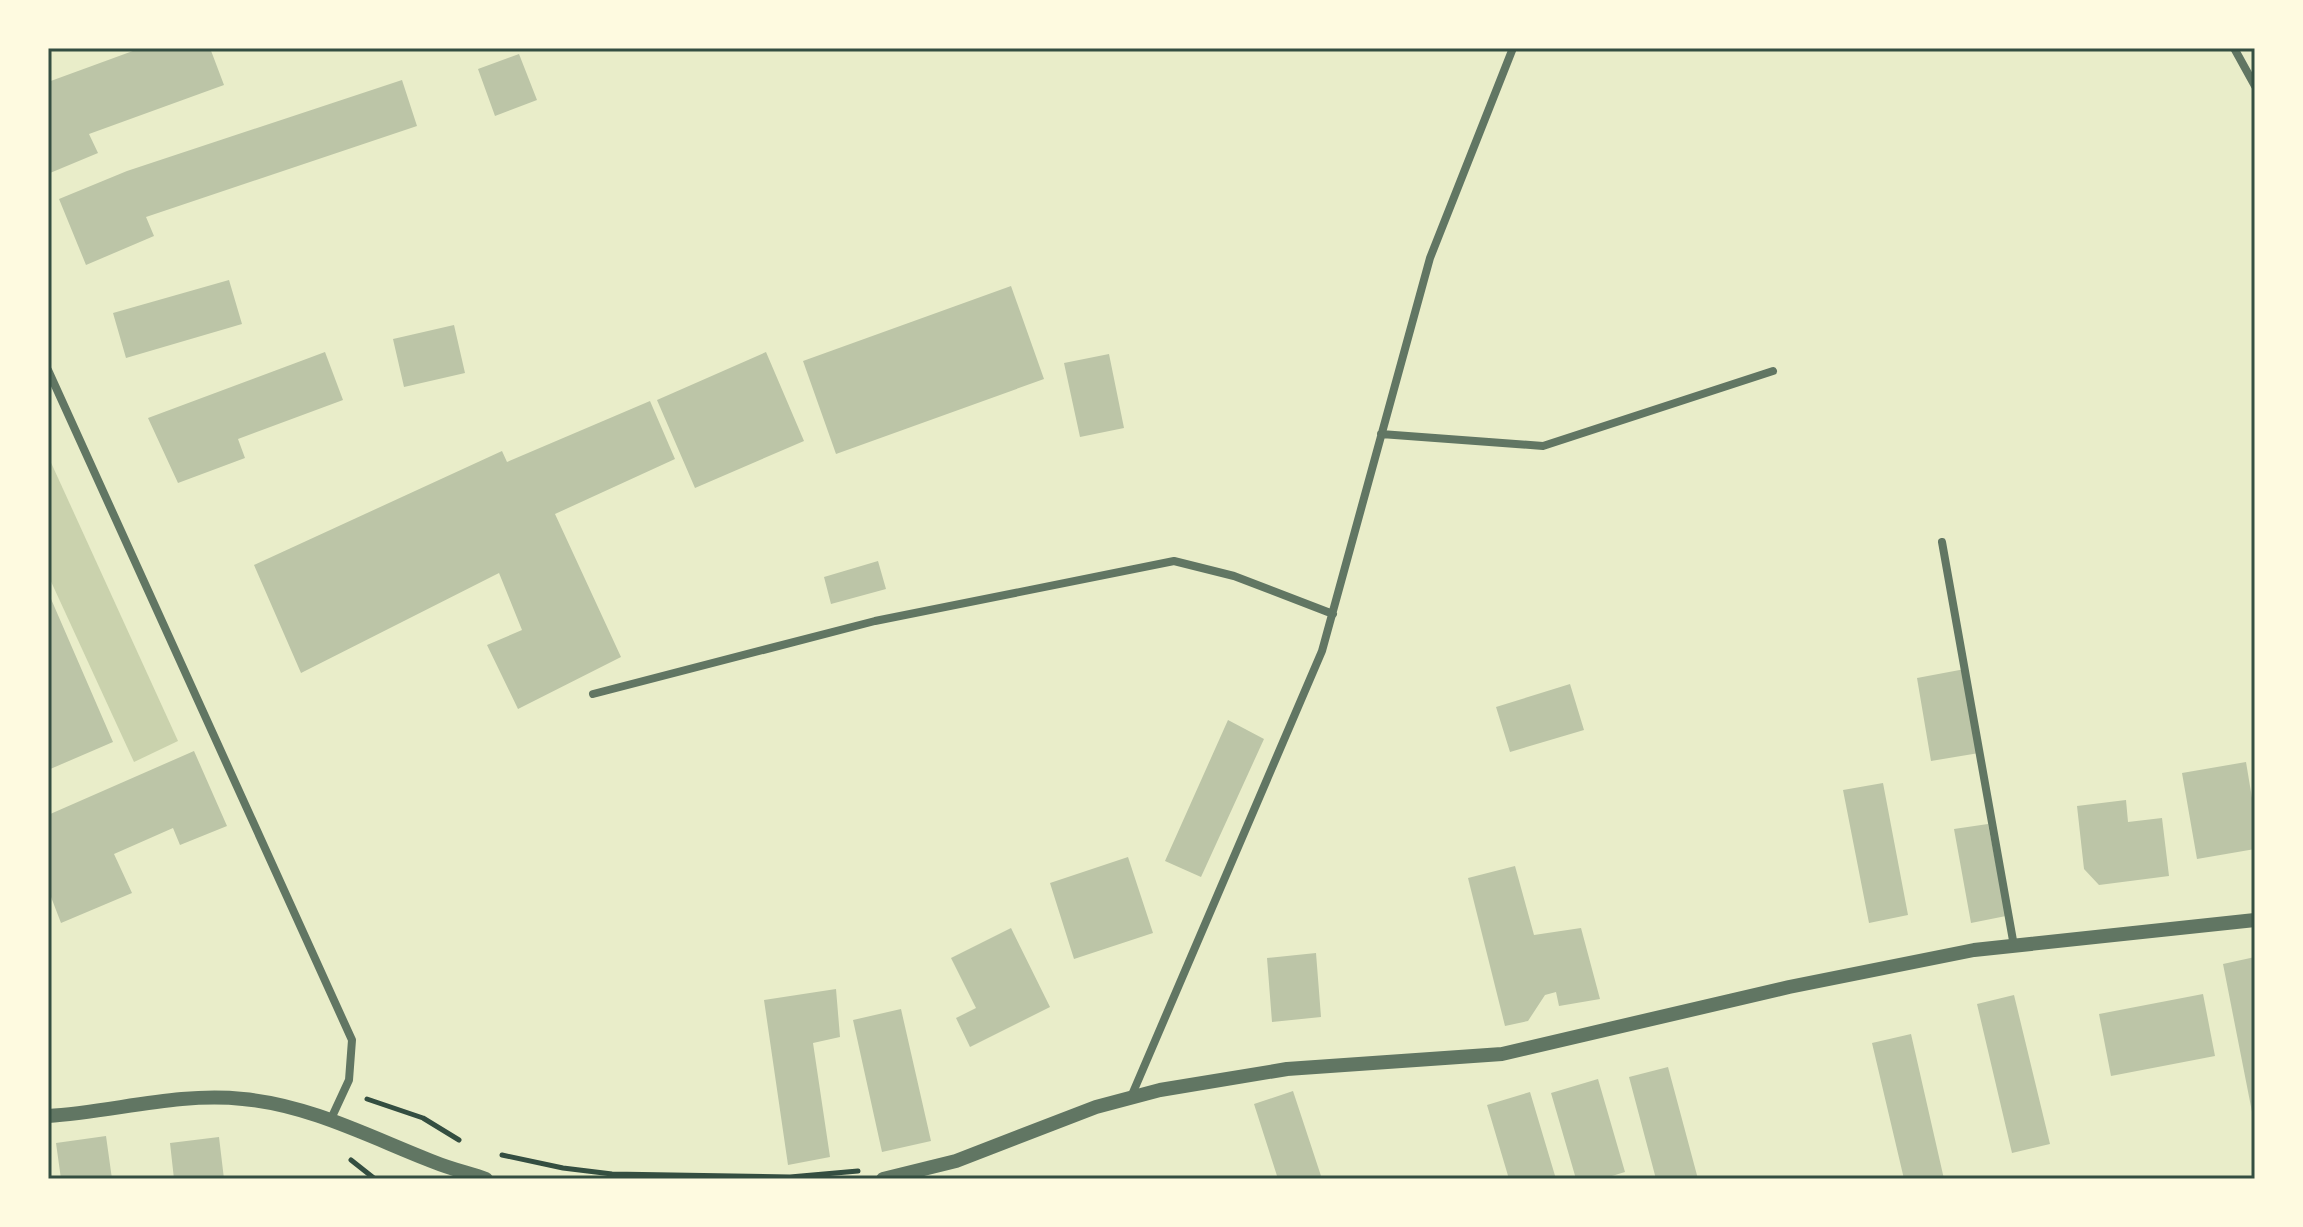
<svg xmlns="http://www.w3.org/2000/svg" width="2303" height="1227" font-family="'DejaVu Sans',sans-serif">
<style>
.green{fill:#cad2ad}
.building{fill:#bcc5a7}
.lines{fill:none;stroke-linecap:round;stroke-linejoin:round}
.path{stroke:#344e41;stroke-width:5}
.minor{stroke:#617663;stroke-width:8}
.tertiary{stroke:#617663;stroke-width:14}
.neatline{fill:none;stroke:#344e41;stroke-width:3}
</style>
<rect width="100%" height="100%" fill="#e9edc9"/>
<!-- green -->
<path class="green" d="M48,456L178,741L134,762L48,575Z"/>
<!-- building -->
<path class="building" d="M141,48H210L224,85L89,134L98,153L50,173L48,167V82Z
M519,54L537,100L495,116L478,69Z
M402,80L417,126L146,217L154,236L86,265L59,199L127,171Z
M229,280L242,324L126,358L113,313Z
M1011,286L1044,379L836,454L803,361Z
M454,325L465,373L404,387L393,339Z
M325,352L343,400L238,439L245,458L178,483L148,418Z
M766,352L804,441L695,488L657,400Z
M1109,354L1124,428L1080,437L1064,363Z
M650,401L675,459L555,514L621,657L518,709L487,645L522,630L499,573L301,673L254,565L502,451L507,462Z
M878,561L886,589L831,604L824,577Z
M48,592L113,742L48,770Z
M1965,669L1979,753L1931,761L1917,678Z
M1570,684L1584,730L1510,752L1496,707Z
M1228,720L1264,739L1201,877L1165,861Z
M194,751L227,826L180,845L173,828L114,854L132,893L61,923L48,889V815Z
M2246,762L2255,816V849L2197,859L2182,773Z
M1883,783L1908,915L1869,923L1843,790Z
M2126,800L2128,822L2162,818L2169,876L2099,885L2084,869L2077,806Z
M1988,824L2006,916L1971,923L1954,829Z
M1128,857L1153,933L1074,959L1050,883Z
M1515,866L1534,935L1581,928L1600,999L1559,1006L1556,992L1545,995L1528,1021L1505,1026L1468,878Z
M1011,928L1050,1007L970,1047L956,1018L976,1008L951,958Z
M1316,953L1321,1017L1272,1022L1267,958Z
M2255,957V1122H2254L2223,964Z
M836,989L840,1037L813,1043L830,1157L788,1165L764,1000Z
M2203,994L2215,1056L2111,1076L2099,1014Z
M2014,995L2050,1144L2012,1153L1977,1004Z
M901,1009L931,1141L882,1152L853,1020Z
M1911,1034L1944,1179H1904L1872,1043Z
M1668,1067L1698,1179H1656L1629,1077Z
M1598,1079L1625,1172L1602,1179H1576L1551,1093Z
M1293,1091L1322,1179H1278L1254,1104Z
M1530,1092L1556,1179H1509L1487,1105Z
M106,1136L112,1179H61L56,1143Z
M219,1137L224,1179H174L170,1143Z"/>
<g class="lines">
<!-- path -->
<path class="path" d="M367,1099L423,1118L459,1140
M502,1155L563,1168L612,1174L790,1177L858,1171
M351,1160L375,1179"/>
<!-- minor -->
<path class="minor" d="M2234,48L2255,86
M48,370L352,1040L349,1080L330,1121
M1381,434L1543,446L1773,371
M1942,542L2014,946
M593,694L875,621L1174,561L1234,576L1333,614
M1131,1097L1322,651L1430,258L1513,48"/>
<!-- tertiary -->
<path class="tertiary" d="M48,1116C113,1112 178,1092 243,1099C310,1105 372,1138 434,1162C451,1169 469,1173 486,1179
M883,1179L956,1161L1096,1107L1160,1090L1287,1069L1502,1054L1789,987L1974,950L2255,920"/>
</g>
<!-- border -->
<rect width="2303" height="1227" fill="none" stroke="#fefae0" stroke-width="100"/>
<rect x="50" y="50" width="2203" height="1127" class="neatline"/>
</svg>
